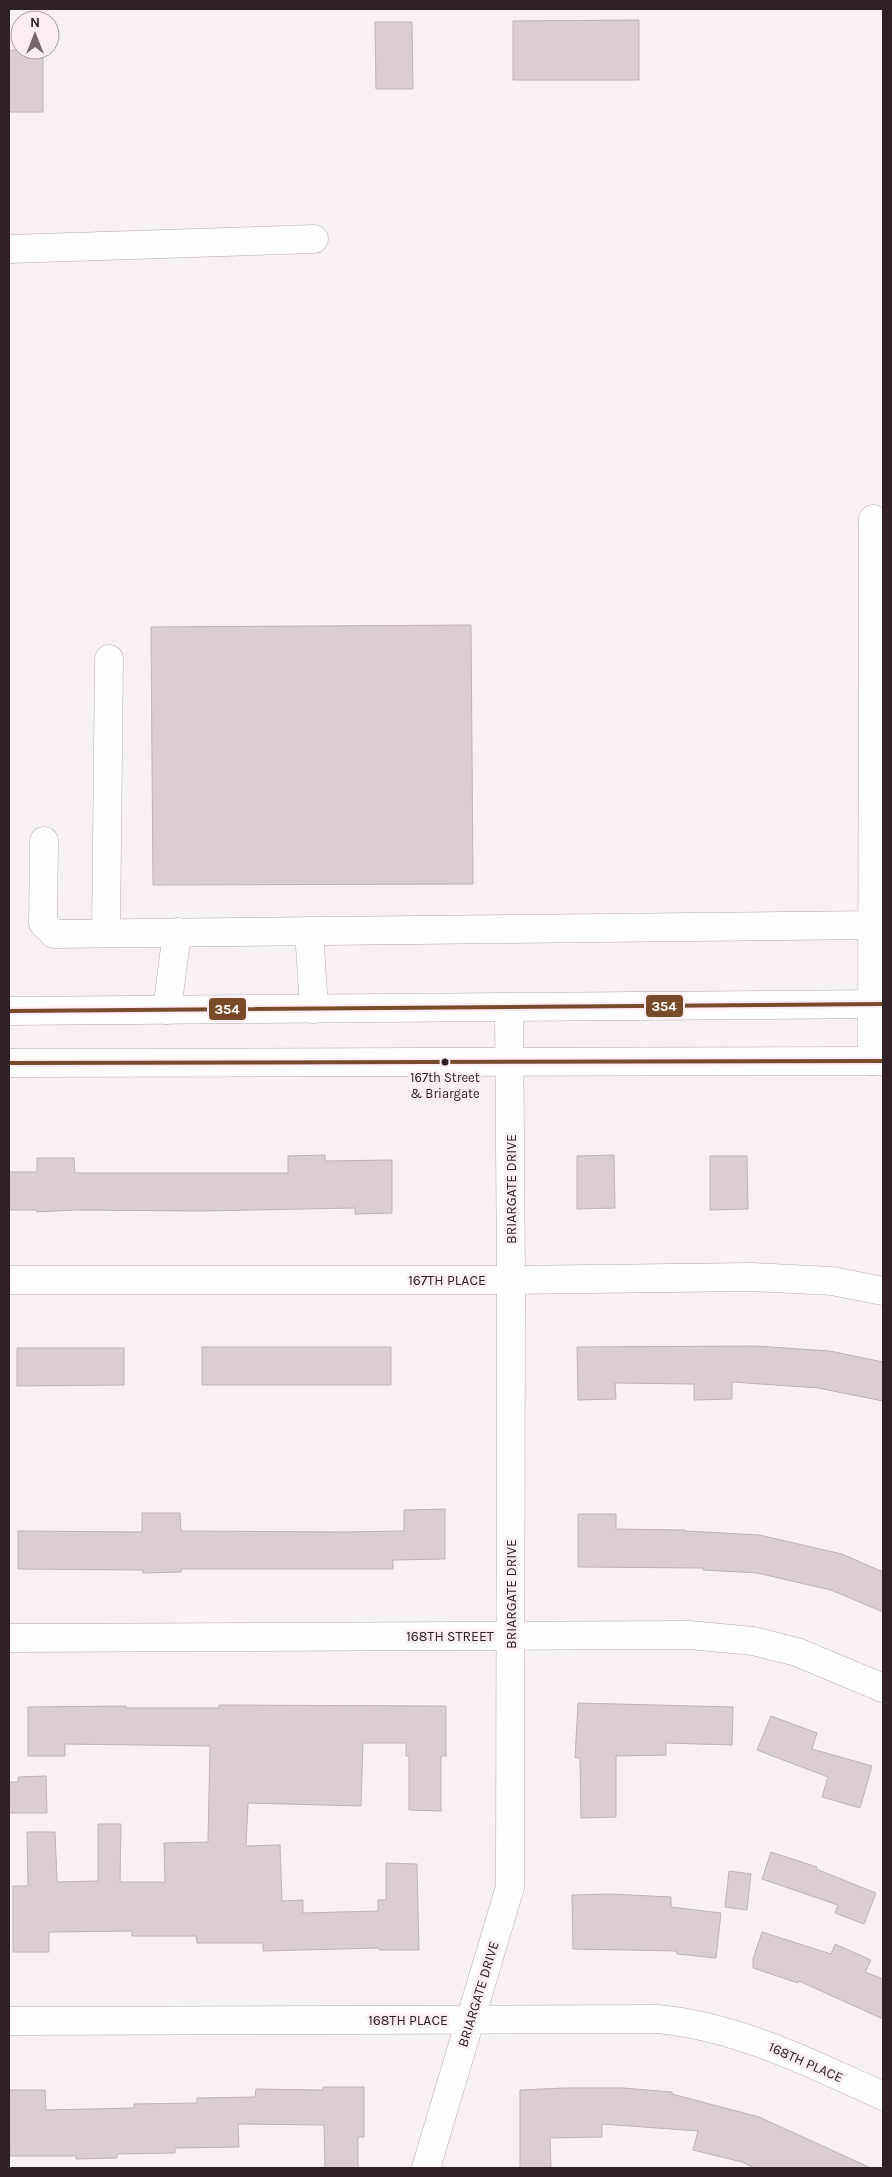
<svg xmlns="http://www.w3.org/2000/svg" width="892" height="2177" font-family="Karla,sans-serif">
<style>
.building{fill:#daced4;stroke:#beb3b8}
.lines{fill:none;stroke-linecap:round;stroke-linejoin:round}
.minor-casing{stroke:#b7acb1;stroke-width:29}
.major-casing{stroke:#b7acb1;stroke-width:29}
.minor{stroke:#fefdfd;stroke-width:28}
.major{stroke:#fefdfd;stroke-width:28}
.bus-1-casing{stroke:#fcecf3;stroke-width:8}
.bus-1{stroke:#7a4b2a;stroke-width:4}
.bus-dot{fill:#2f2027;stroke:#fcecf3;stroke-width:2}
.labels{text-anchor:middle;stroke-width:5;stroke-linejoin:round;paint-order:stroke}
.bus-label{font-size:13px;fill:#2f2027;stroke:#fcecf3}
.street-label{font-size:14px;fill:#2f2027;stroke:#fcecf3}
.line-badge{stroke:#fcecf3;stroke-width:2}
.badge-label{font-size:14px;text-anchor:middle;font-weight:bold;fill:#fff}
</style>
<rect width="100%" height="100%" fill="#f8f0f4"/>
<!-- building -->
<path class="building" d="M639,20V80H513V21Z
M375,22H412L413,89H376Z
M9,50H43V112H9Z
M471,625L473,884L153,885L151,627Z
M325,1155V1161L392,1160V1213L355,1214V1208L201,1211L75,1210L37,1212V1210H9V1172H37V1158H74L75,1173H288V1156Z
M614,1155L615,1208L577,1209V1156Z
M710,1156H747L748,1209L710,1210Z
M755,1346L830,1351L883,1362V1401L818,1388L732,1382V1399L694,1400V1384L615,1383L616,1399L578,1400L577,1347Z
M202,1347H391V1385H202Z
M17,1348H124V1385L17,1386Z
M445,1509V1559L393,1560V1569H181V1572L143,1573V1570L18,1569V1531L142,1532V1513H180L181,1531L345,1532L404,1531V1510Z
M578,1514H616V1529L685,1530V1531L759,1535L842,1554L883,1572V1612L831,1590L757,1573L703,1570V1568L578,1567Z
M578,1703L733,1707L732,1745L666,1743V1755L616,1756V1817L581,1818L580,1758H575Z
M219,1705L446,1706V1756H441V1811L409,1810V1756H406V1743H363L361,1806L248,1803L246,1846L280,1845L282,1901L303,1900V1913L378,1911V1900H386V1863L417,1864L419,1950H379V1948L263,1951V1943H197L196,1936H132V1931L49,1932V1952H13V1886H28L27,1832H55L57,1882L98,1881V1824H121L120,1882H165L164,1843L208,1842L210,1746L65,1744V1756H28V1707L126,1706V1708H219Z
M771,1716L817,1733L812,1749L872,1766L860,1808L822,1797L828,1777L757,1750Z
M46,1776L47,1813H9V1782H18V1777Z
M771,1852L817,1867L816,1869L876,1893L864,1924L835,1913L838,1905L762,1879Z
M729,1871L751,1874L747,1910L725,1907Z
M610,1894L671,1897V1907L721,1913L716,1958L677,1954V1951L573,1949L572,1895Z
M762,1932L831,1954L835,1944L871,1960L865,1972L883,1979V2019L799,1981L798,1983L753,1968V1959Z
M323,2087H364V2137H358V2168H325L324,2125L238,2124L239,2147L175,2148V2153L117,2154V2158L76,2159V2156H10L9,2090H45L46,2110L134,2108V2104L197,2103V2098L255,2097L256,2089L323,2090Z
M564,2088H623L672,2092V2094L759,2117L871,2168H755L742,2162L693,2150L698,2131L602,2124V2137L550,2138L551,2168H520V2090Z"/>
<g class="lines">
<defs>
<path id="minor" d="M9,249L314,239
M44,841L43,923L54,934L872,925
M309,931L314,1009
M106,933L109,659
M167,1010L177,932
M872,1061L873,519
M9,1280H511L751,1277L832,1281L883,1291
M9,1638L689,1635L753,1641L797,1652L883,1688
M9,2021L658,2019C739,2027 810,2063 883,2096
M426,2168L510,1887L511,1280L509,1008"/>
<path id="major" d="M9,1011L883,1004
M9,1063L883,1061"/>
</defs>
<!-- minor casing -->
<use href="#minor" class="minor-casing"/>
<!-- major casing -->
<use href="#major" class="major-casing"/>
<!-- minor -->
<use href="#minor" class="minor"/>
<!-- major -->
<use href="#major" class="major"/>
<defs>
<path id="bus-1" d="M9,1011L883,1004
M9,1063L883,1061"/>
</defs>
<!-- bus-1 casing -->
<use href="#bus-1" class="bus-1-casing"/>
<!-- bus-1 -->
<use href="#bus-1" class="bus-1"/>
</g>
<!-- markers -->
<circle class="bus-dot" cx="445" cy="1062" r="4.5"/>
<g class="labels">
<!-- bus labels -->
<g class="bus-label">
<text x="445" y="1082">167th Street<tspan x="445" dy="16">&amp; Briargate</tspan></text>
</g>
<!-- street labels -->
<g class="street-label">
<text transform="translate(511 1189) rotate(-90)" y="5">BRIARGATE DRIVE</text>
<text x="447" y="1285">167TH PLACE</text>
<text transform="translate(511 1594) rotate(-90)" y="5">BRIARGATE DRIVE</text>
<text x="450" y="1641">168TH STREET</text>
<text transform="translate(478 1994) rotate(-73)" y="5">BRIARGATE DRIVE</text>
<text x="408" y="2025">168TH PLACE</text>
<text transform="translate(806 2062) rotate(24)" y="5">168TH PLACE</text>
</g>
</g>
<g class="line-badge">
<rect x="645" y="994" width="39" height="24" rx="5" fill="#7a4b2a"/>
<rect x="208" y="997" width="39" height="24" rx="5" fill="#7a4b2a"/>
</g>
<g class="badge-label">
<text x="664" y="1011">354</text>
<text x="227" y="1014">354</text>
</g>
<!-- border -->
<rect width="892" height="2177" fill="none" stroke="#2f2027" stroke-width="20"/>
<!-- north arrow -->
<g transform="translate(35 35)"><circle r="24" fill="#fcecf3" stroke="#aa9aa1"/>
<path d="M0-4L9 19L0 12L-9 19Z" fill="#75696f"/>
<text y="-8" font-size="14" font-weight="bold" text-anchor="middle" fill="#2f2027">N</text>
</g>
</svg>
